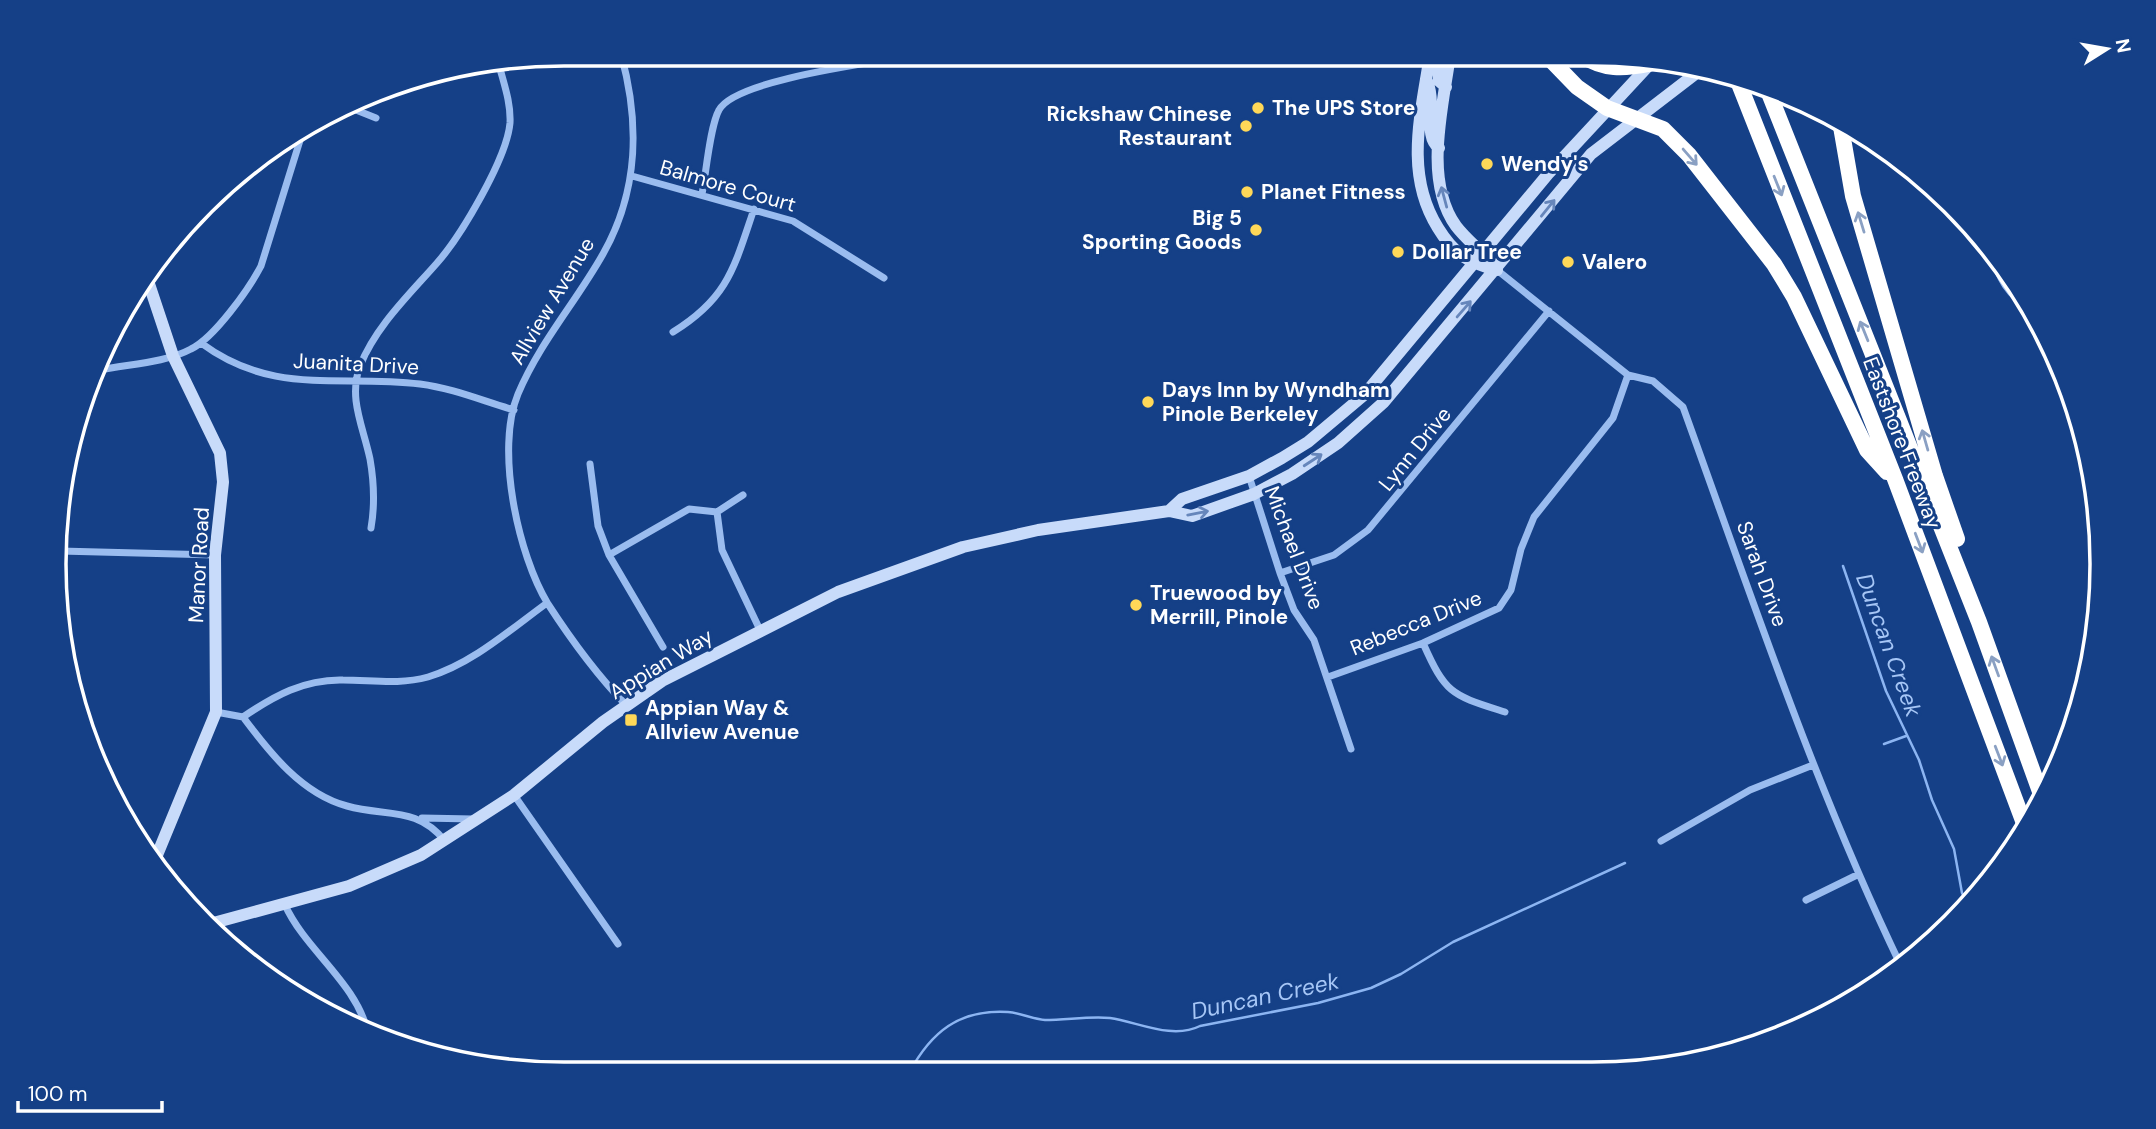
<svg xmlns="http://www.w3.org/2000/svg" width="2156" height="1129" font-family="'DM Sans',sans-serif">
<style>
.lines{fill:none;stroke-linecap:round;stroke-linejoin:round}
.stream{stroke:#8cb5f2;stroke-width:2.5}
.street{stroke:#9abcef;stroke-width:7}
.secondary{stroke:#c8dbfa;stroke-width:12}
.highway{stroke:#fff;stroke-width:16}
.oneway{stroke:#8aa0c3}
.oneway2{stroke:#6686bb}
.poi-dot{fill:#ffd858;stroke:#154087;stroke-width:2.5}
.labels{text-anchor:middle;stroke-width:6;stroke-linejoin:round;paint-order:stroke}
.poi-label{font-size:21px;font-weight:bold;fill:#fff;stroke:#154087;text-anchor:start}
.street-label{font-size:21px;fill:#fff;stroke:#154087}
.water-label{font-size:23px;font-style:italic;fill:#a6c6f6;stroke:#154087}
.rim{fill:none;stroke:#fff;stroke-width:3.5}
</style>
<rect width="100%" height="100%" fill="#154087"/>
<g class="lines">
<!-- stream -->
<path class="stream" d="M1843,566L1886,691L1919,760L1932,800L1954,849L1962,893L1969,906
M1884,744L1906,736
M909,1073C931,1032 959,1009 1008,1012C1021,1013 1032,1019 1045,1020C1067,1020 1089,1016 1110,1018C1138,1022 1172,1040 1200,1026L1318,1003L1371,988L1401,974L1453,942L1625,863"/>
<!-- street -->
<path class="street" d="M621,54C640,123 639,190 603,254C576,302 540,342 518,394C495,449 518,555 548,604C570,638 598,676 626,705
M351,108L376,118
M632,176L793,221L884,278
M702,194C706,174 710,126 719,110C735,79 879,62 916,55
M1991,251C1998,277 2008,297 2033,309
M1497,270L1628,375L1653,381L1683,407C1751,595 1814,785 1901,966
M673,332C728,298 734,268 754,209
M201,343C274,397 339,374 420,384C452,388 483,401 514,410
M100,370C129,364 165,363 191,349C214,338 249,289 261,266L302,134
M590,464L598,526L609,555
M2089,464L2098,614
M1249,476L1280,573L1294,610L1314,640L1351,749
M717,512L743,495
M371,528C375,505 374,482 370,459C363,426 348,398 360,366C376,326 409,295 437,263C461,236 507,158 510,123C511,103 504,84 499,65
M60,551L215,555
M1280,573L1334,555L1368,530L1549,311
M1423,643C1446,695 1452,695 1505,712
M663,647L609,555L689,509L717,512L722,550L760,630
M1328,677L1423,643L1499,608L1511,590L1521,549L1534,517L1613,418L1628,375
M216,712L243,717C270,753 302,794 347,806C386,817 417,806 445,841
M243,717C274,696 304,679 343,680C372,680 399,685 428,677C472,664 511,629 547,603
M514,795L618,944
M422,818L473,819
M1661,841L1750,790L1813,765
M1806,900L1857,875
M285,905C306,951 356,982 368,1033"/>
<!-- secondary -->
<path class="secondary" d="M1430,55C1421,114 1404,174 1438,228C1454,254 1468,263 1497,270
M1438,55L1439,81L1446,87
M1450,55C1443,107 1423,180 1456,226C1468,242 1485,253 1497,270
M1426,79C1438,103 1422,135 1439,148
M146,275L173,356L220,453L223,482L215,555L216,712L155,860
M1169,511L1182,499L1249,476L1282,458L1308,442L1364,395L1548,174L1651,63
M206,925L349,886L421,855L514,795L603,722L662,681L838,592L963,547L1038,530L1169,511L1192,516L1254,494L1292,474L1338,443L1384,402L1591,154L1703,68"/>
<!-- highway -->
<path class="highway" d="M1546,55L1577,87L1607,108L1663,129L1689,155L1774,264L1794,297L1867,450L1887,472
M1581,55C1604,70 1623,69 1649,64
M1736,76L1895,479L2025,826
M1767,88L1979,622L2043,800
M1840,121L1853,196L1935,476L1957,539"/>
</g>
<!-- one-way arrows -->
<defs><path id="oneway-shaft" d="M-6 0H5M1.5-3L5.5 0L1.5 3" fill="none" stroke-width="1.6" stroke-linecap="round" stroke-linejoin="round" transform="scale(1.75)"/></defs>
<g class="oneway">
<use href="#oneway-shaft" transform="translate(1690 157) rotate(49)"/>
<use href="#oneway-shaft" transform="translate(1778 186) rotate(68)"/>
<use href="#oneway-shaft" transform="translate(1861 222) rotate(-107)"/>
<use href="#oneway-shaft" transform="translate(1864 331) rotate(-112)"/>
<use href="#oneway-shaft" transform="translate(1925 440) rotate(-106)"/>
<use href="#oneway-shaft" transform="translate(1919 543) rotate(69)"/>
<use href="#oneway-shaft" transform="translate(1995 666) rotate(-110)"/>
<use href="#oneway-shaft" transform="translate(1999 756) rotate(69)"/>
</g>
<g class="oneway2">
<use href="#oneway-shaft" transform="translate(1444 197) rotate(-105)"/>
<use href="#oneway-shaft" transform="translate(1548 208) rotate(-51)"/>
<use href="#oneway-shaft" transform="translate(1464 309) rotate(-49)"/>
<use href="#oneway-shaft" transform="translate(1313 460) rotate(-33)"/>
<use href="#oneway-shaft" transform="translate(1198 513) rotate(-11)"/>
</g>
<!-- markers -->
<g class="poi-dot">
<circle cx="1258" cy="108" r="7"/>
<circle cx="1246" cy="126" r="7"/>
<circle cx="1487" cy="164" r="7"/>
<circle cx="1247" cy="192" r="7"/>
<circle cx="1256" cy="230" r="7"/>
<circle cx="1398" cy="252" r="7"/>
<circle cx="1568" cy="262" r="7"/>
<circle cx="1148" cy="402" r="7"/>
<circle cx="1136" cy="605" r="7"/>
<rect x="624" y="713" width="14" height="14" rx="3.5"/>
</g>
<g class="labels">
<!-- poi labels -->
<g class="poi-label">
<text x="1272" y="115">The UPS Store</text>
<text x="1232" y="121" text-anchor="end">Rickshaw Chinese<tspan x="1232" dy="24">Restaurant</tspan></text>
<text x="1501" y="171">Wendy's</text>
<text x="1261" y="199">Planet Fitness</text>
<text x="1242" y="225" text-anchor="end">Big 5<tspan x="1242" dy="24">Sporting Goods</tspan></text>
<text x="1412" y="259">Dollar Tree</text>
<text x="1582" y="269">Valero</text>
<text x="1162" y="397">Days Inn by Wyndham<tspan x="1162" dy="24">Pinole Berkeley</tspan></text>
<text x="1150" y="600">Truewood by<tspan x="1150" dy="24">Merrill, Pinole</tspan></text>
<text x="645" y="715">Appian Way &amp;<tspan x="645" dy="24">Allview Avenue</tspan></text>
</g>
<!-- street labels -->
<g class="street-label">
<text transform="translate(728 186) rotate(16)" y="7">Balmore Court</text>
<text transform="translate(552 301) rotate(-59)" y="7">Allview Avenue</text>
<text transform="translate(356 364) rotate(3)" y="7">Juanita Drive</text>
<text transform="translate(1902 443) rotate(69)" y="7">Eastshore Freeway</text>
<text transform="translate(1415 449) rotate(-51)" y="7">Lynn Drive</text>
<text transform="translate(1294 548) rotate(69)" y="7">Michael Drive</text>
<text transform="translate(199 565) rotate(-87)" y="7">Manor Road</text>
<text transform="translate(1762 574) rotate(70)" y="7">Sarah Drive</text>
<text transform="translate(1416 623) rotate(-22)" y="7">Rebecca Drive</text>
<text transform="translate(661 664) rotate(-31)" y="7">Appian Way</text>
</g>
<!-- water labels -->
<g class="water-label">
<text transform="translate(1889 645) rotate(70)" y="8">Duncan Creek</text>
<text transform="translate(1265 996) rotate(-12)" y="8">Duncan Creek</text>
</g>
</g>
<!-- crop -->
<path d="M0 0H2156V1129H0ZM564 66H1592A498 498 0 0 1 2090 564V564A498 498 0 0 1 1592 1062H564A498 498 0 0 1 66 564V564A498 498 0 0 1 564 66Z" fill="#154087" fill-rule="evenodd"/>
<path class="rim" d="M564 66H1592A498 498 0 0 1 2090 564V564A498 498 0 0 1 1592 1062H564A498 498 0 0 1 66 564V564A498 498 0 0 1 564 66Z"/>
<!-- north arrow -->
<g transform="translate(2107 49) rotate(79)" stroke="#154087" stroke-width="5" paint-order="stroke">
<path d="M0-5L12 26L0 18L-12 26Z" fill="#ffffff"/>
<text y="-10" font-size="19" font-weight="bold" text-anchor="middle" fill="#ffffff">N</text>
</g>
<!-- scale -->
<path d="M18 1101v10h144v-10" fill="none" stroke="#ffffff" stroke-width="3.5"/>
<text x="28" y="1101" font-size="21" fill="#ffffff" stroke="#154087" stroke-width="5" paint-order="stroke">100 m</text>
</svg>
